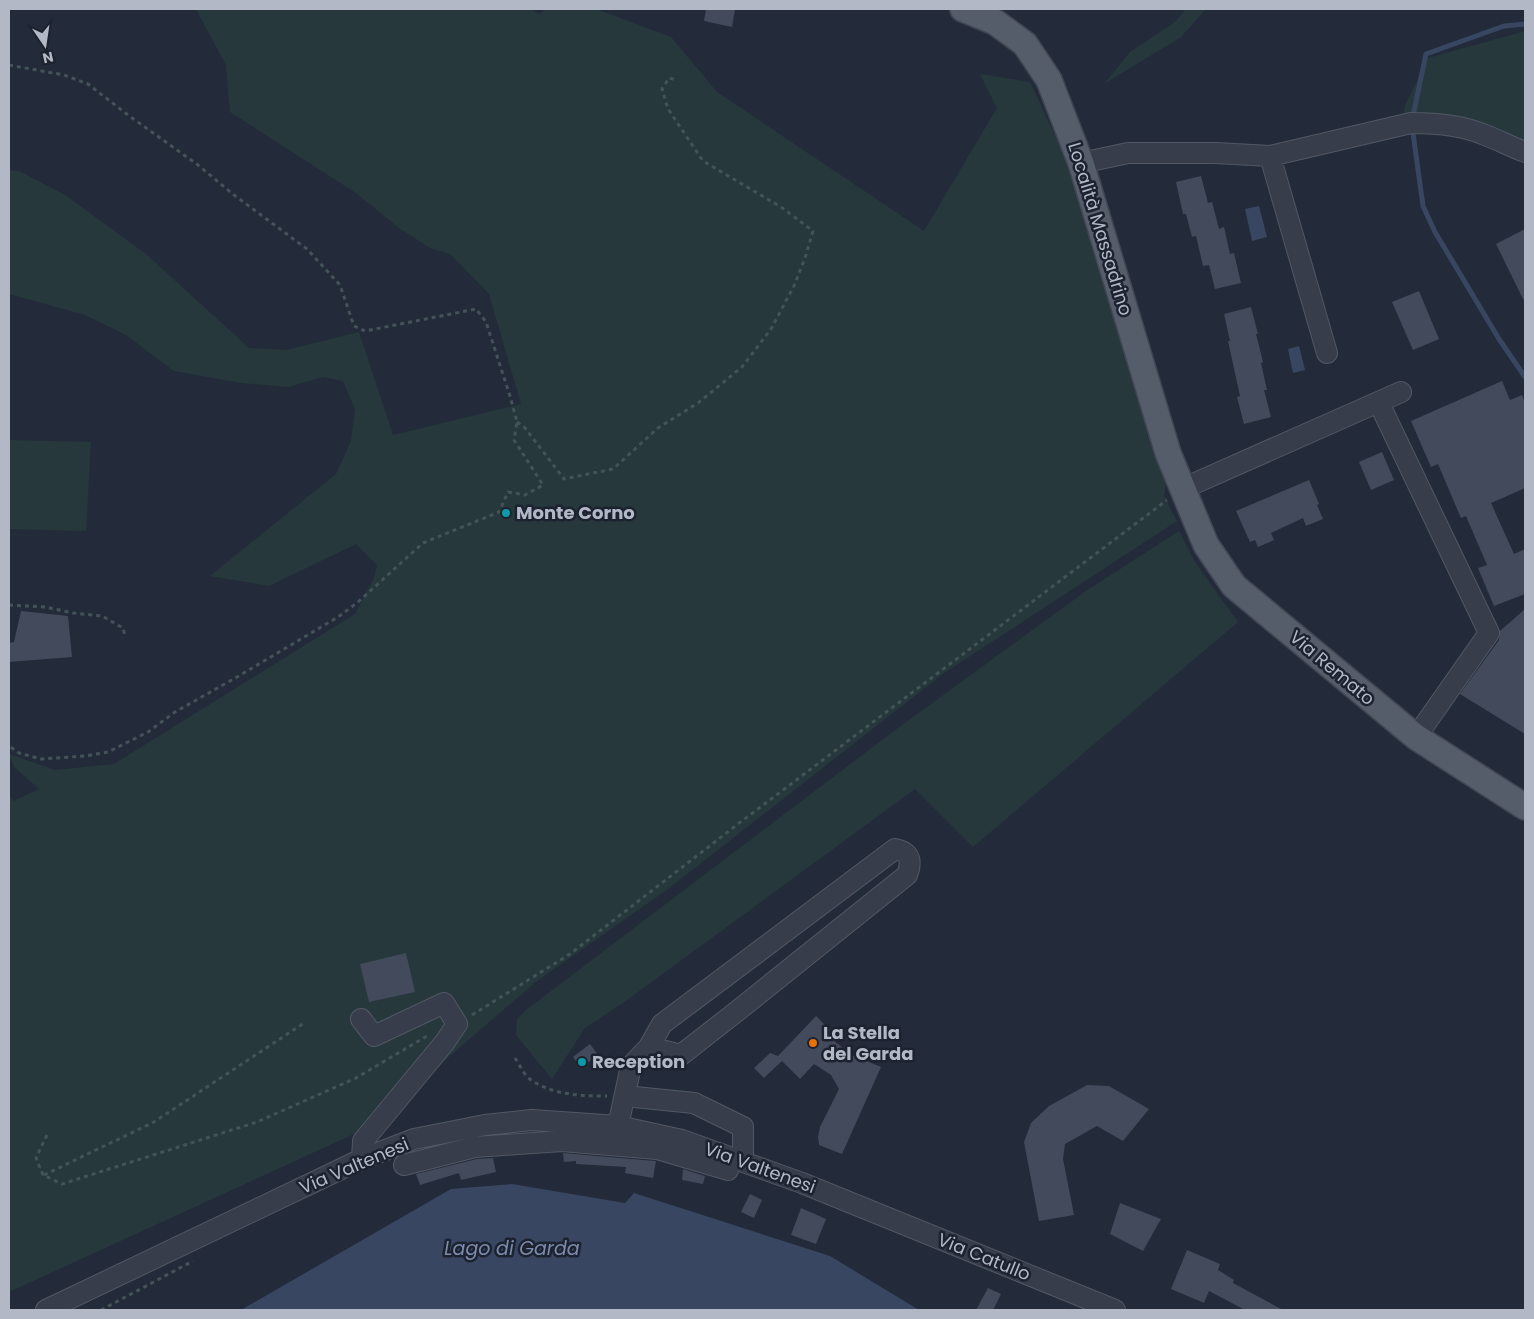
<svg xmlns="http://www.w3.org/2000/svg" width="1534" height="1319" font-family="Poppins,sans-serif">
<style>
.green{fill:#26383c}
.water{fill:#394662}
.lines{fill:none;stroke-linecap:round;stroke-linejoin:round}
.stream{stroke:#394662;stroke-width:5}
.building{fill:#434a5b}
.minor-casing{stroke:#525865;stroke-width:22}
.major-casing{stroke:#404653;stroke-width:28}
.path{stroke:#435358;stroke-width:3;stroke-dasharray:4 4;stroke-linecap:butt}
.minor{stroke:#373d4a;stroke-width:20}
.major{stroke:#555c6a;stroke-width:25}
.culture-dot{fill:#0f9aa8;stroke:#1c222f;stroke-width:2}
.food-dot{fill:#e8710a;stroke:#1c222f;stroke-width:2}
.labels{text-anchor:middle;stroke-width:5;stroke-linejoin:round;paint-order:stroke}
.street-label{font-size:18px;fill:#b2b8c6;stroke:#1c222f}
.poi-label{font-size:18px;font-weight:bold;fill:#b2b8c6;stroke:#1c222f;text-anchor:start}
.water-label{font-size:19px;font-style:italic;fill:#7c8bac;stroke:#1c222f}
</style>
<rect width="100%" height="100%" fill="#232b3a"/>
<!-- green -->
<path class="green" d="M196,9H530L540,14L545,9H596L671,37L717,92L924,231L997,108L980,74L1030,82L1060,146L1074,162L1166,482L1164,496L1177,521L944,673L668,889L537,981L365,1129L9,1292V795L13,801L39,789L14,767L9,754L55,770L114,764L355,614L374,578L377,565L356,544L269,586L210,576L336,474L351,441L355,409L343,381L323,377L288,387L241,383L174,371L126,335L85,315L9,294V170L19,171L65,195L146,254L249,348L286,350L359,332L393,435L521,404L489,294L450,254L430,248L399,228L356,193L230,112L226,65Z
M1186,9H1206L1181,37L1104,84L1130,52L1175,22Z
M1525,31V149L1404,115L1405,106L1428,58Z
M9,440L91,442L86,531L9,529Z
M1179,531L1195,562L1238,622L973,847L915,789L627,1000L585,1028L552,1079L516,1035L517,1019L526,1010L894,731L1086,591Z"/>
<!-- water -->
<path class="water" d="M1259,206L1267,237L1252,241L1245,209Z
M1299,346L1305,370L1293,373L1288,349Z
M512,1184L625,1203L634,1193L830,1256L919,1310H241L451,1189Z"/>
<g class="lines">
<!-- stream -->
<path class="stream" d="M1414,111L1426,54L1504,26L1525,24
M1413,133L1423,206L1435,232L1499,339L1525,377"/>
</g>
<!-- building -->
<path class="building" d="M706,9H735L732,27L704,21Z
M1201,176L1208,203L1212,202L1219,229L1224,227L1230,254L1234,253L1241,283L1215,289L1209,265L1203,266L1196,236L1192,237L1186,214H1183L1176,182Z
M1525,229V303L1496,244Z
M1419,291L1439,339L1413,350L1392,302Z
M1251,307L1258,334H1256L1263,362L1261,363L1267,390H1264L1271,417L1244,424L1237,397L1240,396L1228,341H1230L1224,314Z
M1502,381L1510,400L1522,395L1525,403V488L1491,503L1514,554L1525,549V594L1494,606L1478,568L1487,565L1466,516L1461,518L1438,464L1431,467L1411,421Z
M1382,452L1394,480L1371,490L1359,462Z
M1309,480L1319,504L1317,505L1323,519L1306,526L1303,518L1271,533L1274,540L1258,547L1255,540L1250,542L1236,511Z
M1525,609V734L1460,694L1499,640L1500,631Z
M21,611L68,616L72,657L9,662V643L14,642Z
M406,953L415,992L369,1002L360,964Z
M816,1016L838,1038L835,1042L852,1055L881,1067L842,1154L819,1145L818,1137L820,1127L839,1089L831,1075L814,1064L800,1079L782,1061L764,1078L754,1068L770,1053L778,1056Z
M590,1044L598,1055L581,1068L573,1057Z
M1087,1085L1109,1086L1149,1109L1123,1141L1097,1126L1065,1144L1063,1159L1074,1215L1039,1221L1024,1142L1031,1123L1049,1106Z
M563,1153L655,1161H656L653,1178L625,1173L626,1167L576,1164V1161L564,1162Z
M493,1158L496,1172L461,1180L459,1173L420,1185L416,1174L477,1159Z
M683,1169L705,1176L703,1184L682,1180Z
M750,1194L762,1200L754,1218L741,1212Z
M1120,1203L1161,1219L1143,1251L1110,1234Z
M801,1208L826,1219L816,1244L791,1235Z
M1187,1250L1220,1264L1218,1270L1234,1280L1233,1283L1283,1310H1245L1209,1291L1204,1303L1171,1289Z
M988,1288L1001,1294L993,1310H976Z"/>
<g class="lines">
<defs>
<path id="minor" d="M1270,156L1327,353
M1081,163L1128,153H1216L1270,156L1411,123C1436,123 1462,125 1485,135C1499,140 1511,147 1525,152
M1379,403L1489,633L1416,737
M1182,489L1401,392
M361,1019L374,1036L444,1003L457,1024L445,1042L363,1141L362,1159
M625,1096L694,1103L743,1127V1162
M618,1126L631,1066L649,1047L662,1024L895,849C911,852 912,862 907,875L736,1012L681,1055L649,1047
M404,1165L475,1147L562,1141L657,1149L728,1170
M46,1310L362,1159L414,1139L485,1125L532,1120L618,1126L682,1140L802,1183L1115,1310"/>
<path id="major" d="M963,9L995,22L1025,44L1049,80L1081,163L1168,453L1206,545L1234,586L1416,737L1525,807"/>
</defs>
<!-- minor casing -->
<use href="#minor" class="minor-casing"/>
<!-- major casing -->
<use href="#major" class="major-casing"/>
<!-- path -->
<path class="path" d="M9,65L64,75L88,84L128,115L198,165L234,195L307,249L340,285L354,326L365,331L476,309L486,322L510,396L517,422L514,440L543,485L525,495L508,492L499,512L423,543L358,602L338,617L237,677L175,712L148,732L108,752L85,756L41,759L19,753L9,746
M517,422L525,428L564,479L613,469L658,428L698,403L742,367L771,329L794,286L805,258L813,231L781,207L703,161L668,109L662,89L669,78L676,80
M9,605L45,607L73,613L102,616L123,628L125,636
M472,1015L570,954L738,824L1167,500
M515,1058C519,1064 524,1075 531,1080C553,1095 581,1096 607,1096
M47,1135L36,1158L43,1175L62,1184L257,1122L356,1078L427,1036
M44,1175L154,1122L304,1023
M101,1310L193,1261"/>
<!-- minor -->
<use href="#minor" class="minor"/>
<!-- major -->
<use href="#major" class="major"/>
</g>
<!-- markers -->
<g class="culture-dot">
<circle cx="506" cy="513" r="5"/>
<circle cx="582" cy="1062" r="5"/>
</g>
<circle class="food-dot" cx="813" cy="1043" r="5"/>
<g class="labels">
<!-- street labels -->
<g class="street-label">
<text transform="translate(1100 229) rotate(73)" y="6">Località Massadrino</text>
<text transform="translate(1332 668) rotate(40)" y="6">Via Remato</text>
<text transform="translate(354 1166) rotate(-23)" y="6">Via Valtenesi</text>
<text transform="translate(760 1168) rotate(20)" y="6">Via Valtenesi</text>
<text transform="translate(984 1257) rotate(22)" y="6">Via Catullo</text>
</g>
<!-- poi labels -->
<g class="poi-label">
<text x="516" y="519">Monte Corno</text>
<text x="823" y="1039">La Stella<tspan x="823" dy="21">del Garda</tspan></text>
<text x="592" y="1068">Reception</text>
</g>
<!-- water labels -->
<g class="water-label">
<text x="512" y="1255">Lago di Garda</text>
</g>
</g>
<!-- border -->
<rect width="1534" height="1319" fill="none" stroke="#b2b8c6" stroke-width="20"/>
<!-- north arrow -->
<g transform="translate(45 45) rotate(167)" stroke="#1c222f" stroke-width="4" paint-order="stroke">
<path d="M0-4L9 19L0 12L-9 19Z" fill="#b2b8c6"/>
<text y="-8" font-size="14" font-weight="bold" text-anchor="middle" fill="#b2b8c6">N</text>
</g>
</svg>
